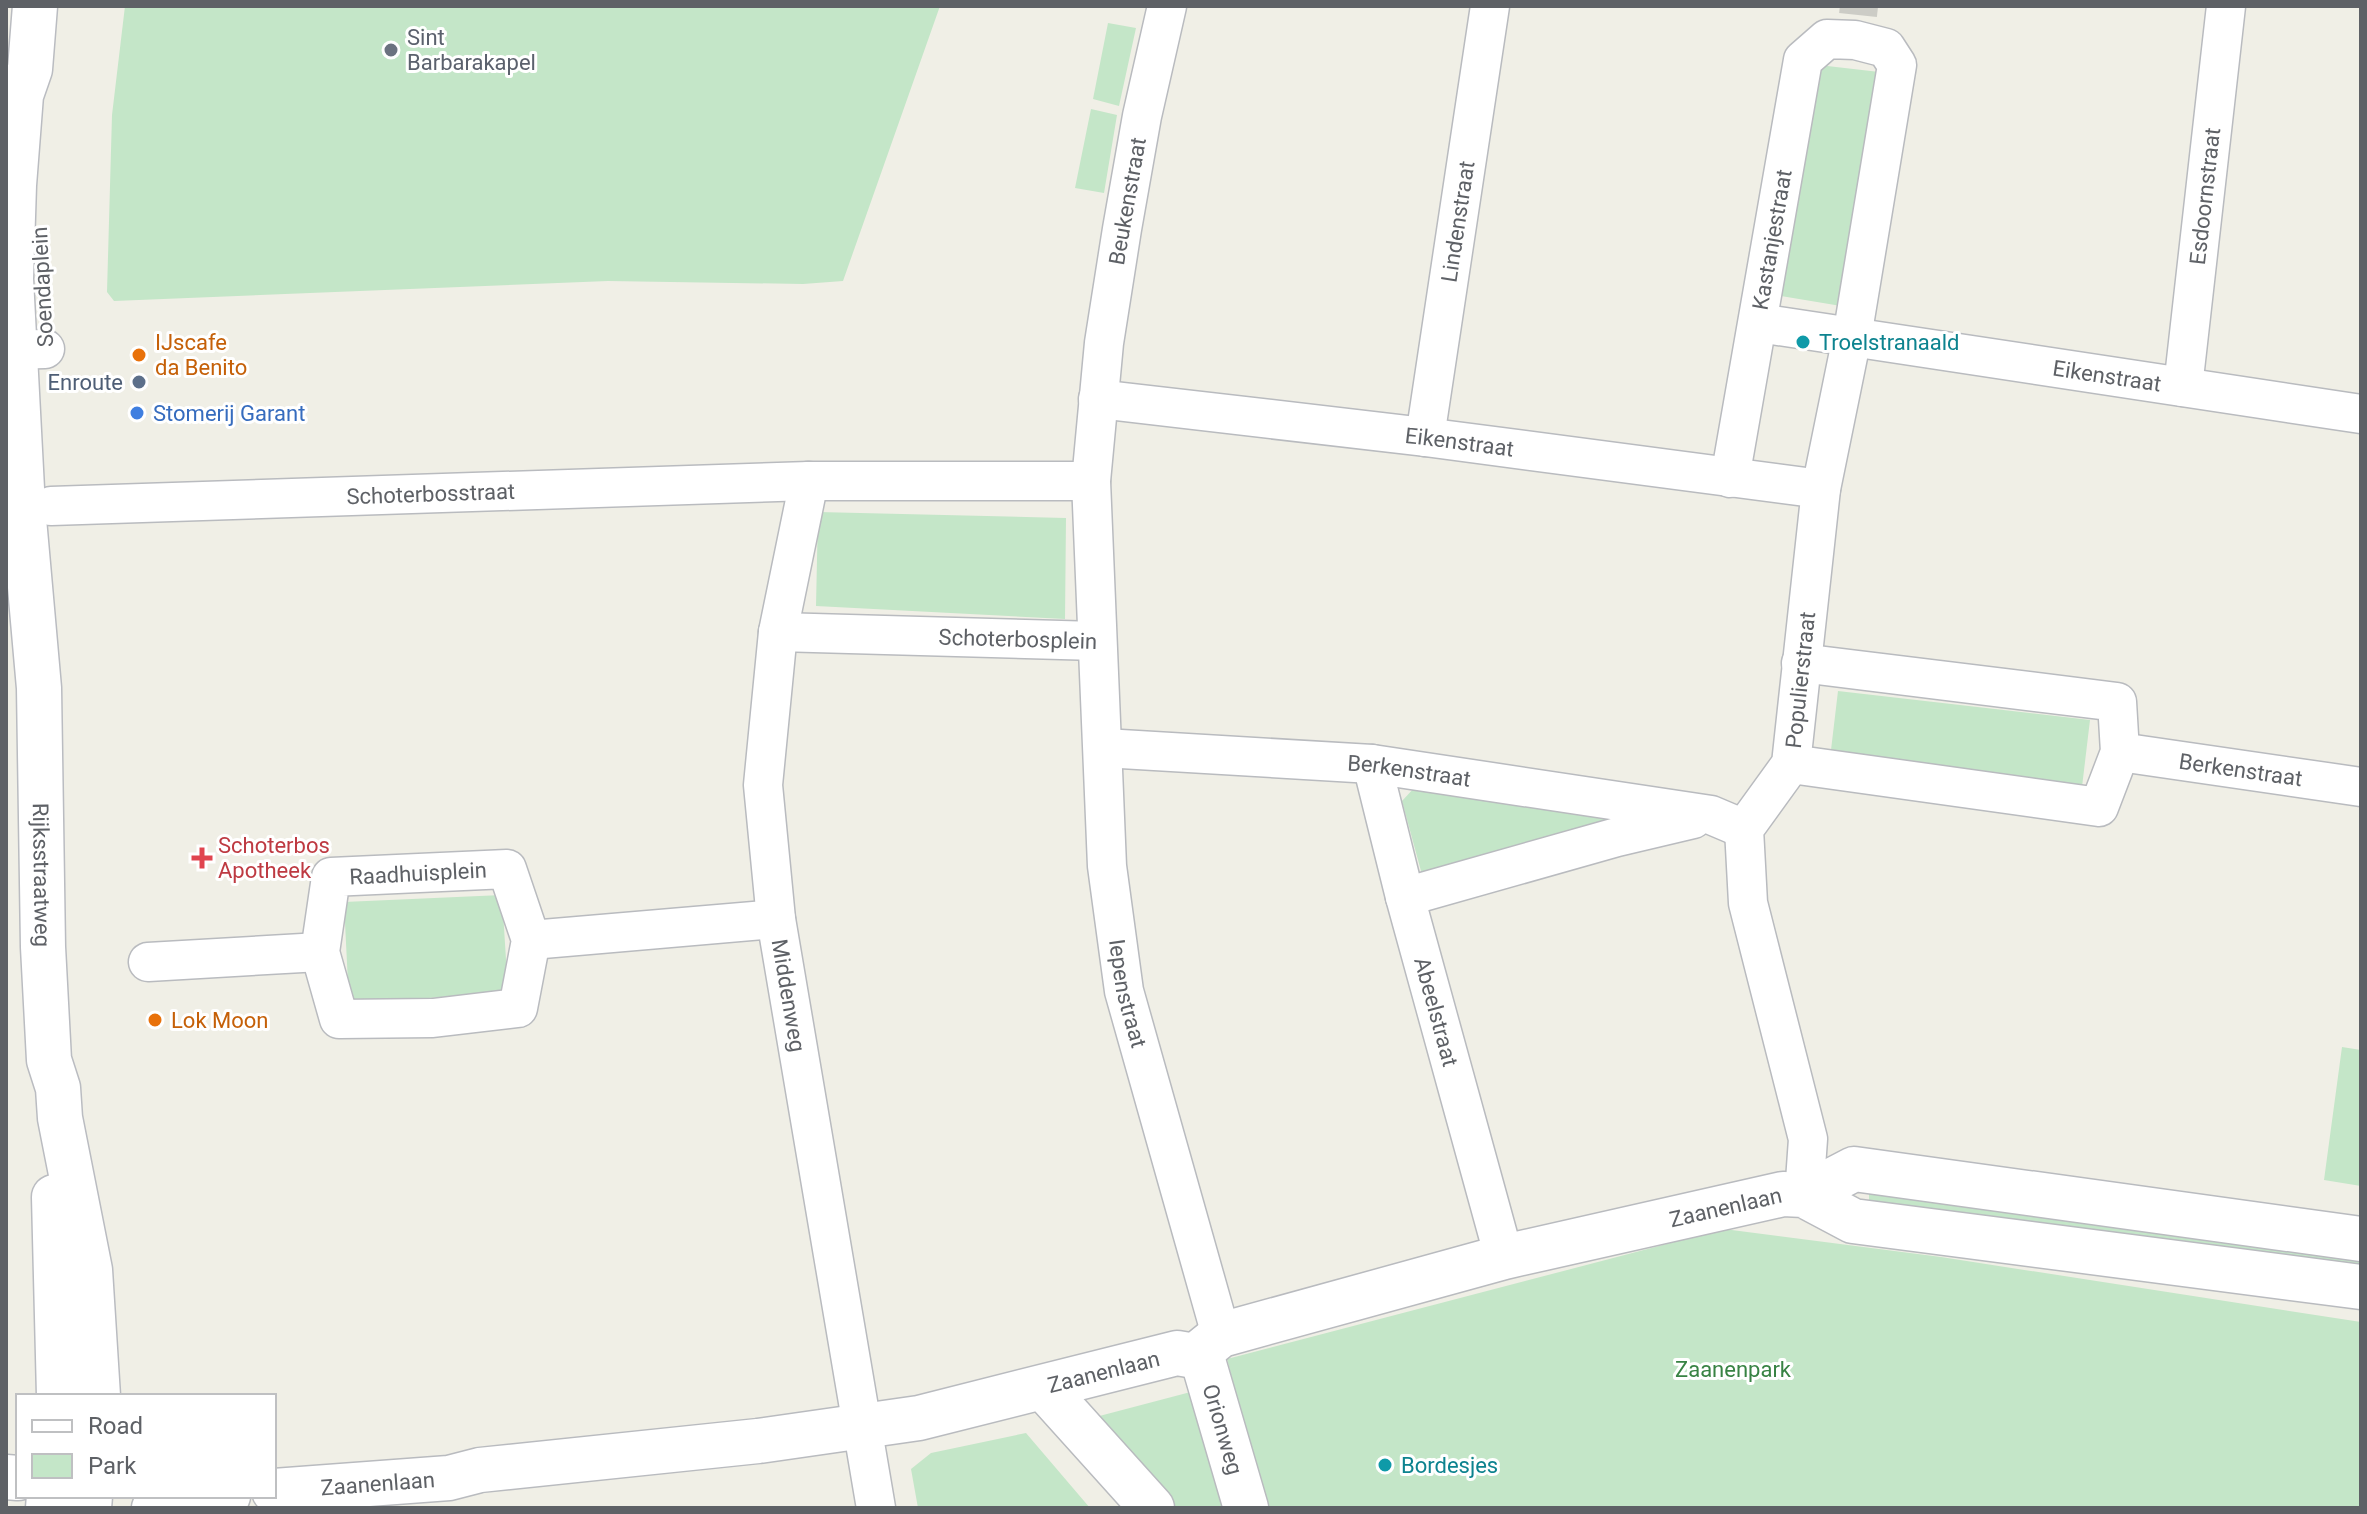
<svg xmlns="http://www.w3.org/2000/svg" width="2367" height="1514" font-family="Roboto,sans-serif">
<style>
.green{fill:#c4e6c8}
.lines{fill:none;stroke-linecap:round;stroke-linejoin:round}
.minor-tunnel{stroke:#ccccc6;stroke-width:38;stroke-dasharray:38 19;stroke-linecap:butt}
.minor-casing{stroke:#b9bbbf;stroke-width:41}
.tertiary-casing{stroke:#b9bbbf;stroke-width:47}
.secondary-casing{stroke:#babcc1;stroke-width:47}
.minor{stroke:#fff;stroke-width:38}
.tertiary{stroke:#fff;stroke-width:44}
.secondary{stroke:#fff;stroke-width:44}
.worship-dot{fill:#6b7280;stroke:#fff;stroke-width:3}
.culture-dot{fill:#0f9aa8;stroke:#fff;stroke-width:3}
.food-dot{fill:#e8710a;stroke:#fff;stroke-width:3}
.service-dot{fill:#5c6f8a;stroke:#fff;stroke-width:3}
.shop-dot{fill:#3f7fe0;stroke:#fff;stroke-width:3}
.health-dot{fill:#e0444e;stroke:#fff;stroke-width:3}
.labels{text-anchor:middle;stroke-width:6;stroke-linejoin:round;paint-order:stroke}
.worship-label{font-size:22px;fill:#5b616d;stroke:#fff;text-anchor:start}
.street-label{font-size:22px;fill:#5e6166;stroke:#fff}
.food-label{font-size:22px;fill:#c56008;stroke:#fff;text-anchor:start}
.culture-label{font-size:22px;fill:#0d838f;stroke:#fff;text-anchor:start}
.service-label{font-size:22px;fill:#4e5e75;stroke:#fff;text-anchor:end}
.shop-label{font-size:22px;fill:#366cbe;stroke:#fff;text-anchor:start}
.health-label{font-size:22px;fill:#be3a42;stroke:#fff;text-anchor:start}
.park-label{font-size:22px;fill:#388344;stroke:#fff}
</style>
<rect width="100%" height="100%" fill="#f0efe6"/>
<!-- green -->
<path class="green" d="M125,6H940L843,281L803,284L608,281L114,301L107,292L112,115Z
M1108,23L1136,28L1119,106L1093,99Z
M1810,64L1888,73L1847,307L1775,295Z
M1091,109L1117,115L1104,193L1075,188Z
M818,512L1066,518L1065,619L816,606Z
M1838,691L2090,720L2082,787L1831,750Z
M1415,787L1606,812L1608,831L1424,882L1402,801Z
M502,895L508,992L349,1004L344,902Z
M2342,1047L2361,1050V1186L2324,1180Z
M1869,1185L2361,1256L2360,1272L1869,1205Z
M1724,1229L1941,1257L2361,1322V1508H1266L1227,1359Z
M1202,1389L1226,1508H1168L1088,1419Z
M1026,1433L1090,1508H918L911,1469L931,1453Z"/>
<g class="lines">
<!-- minor-tunnel -->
<path class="minor-tunnel" d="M1858,15L1859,6"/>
<defs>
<g id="minor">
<path id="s1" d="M1167,6L1142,116L1122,229L1104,343L1091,481L1107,866L1124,991L1221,1335"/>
<path id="s2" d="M1759,323L2361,414"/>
<path d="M6,350L45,349"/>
<path id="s3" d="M2183,387L2226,6"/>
<path id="s4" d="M1098,399L1425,437L1821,489"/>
<path id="s5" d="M1425,437L1490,6"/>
<path id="s6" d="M1730,478L1803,60L1827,39L1855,40L1886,48L1897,65L1852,337L1821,489L1791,764L1744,829L1748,903L1808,1139L1804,1195"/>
<path id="s7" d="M809,481L778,632L763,785L776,919L876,1508"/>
<path id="s8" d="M51,506L809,481H1091"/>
<path id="s9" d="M778,632L1097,641"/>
<path id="s10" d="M1104,748L1372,764L1711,815L1744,829"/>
<path id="s11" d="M2120,752L2361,787"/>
<path id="s12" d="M1372,764L1405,897L1504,1257"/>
<path d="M1791,764L2099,807L2120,752L2117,702L1801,663"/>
<path d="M507,869L531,940L518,1008L433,1018L339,1019L320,952L331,877Z"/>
<path d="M1405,897L1617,837L1693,819"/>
<path d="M531,940L776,919"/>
<path d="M148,962L320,952"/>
</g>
<g id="tertiary">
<path d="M1804,1195L1854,1169L2361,1239"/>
<path id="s13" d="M1195,1356L1204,1364L1246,1508"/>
<path d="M1044,1388L1152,1508"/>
<path d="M6,1477L18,1478"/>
<path id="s14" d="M274,1491L449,1478L480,1470L758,1441L919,1418L1177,1353L1195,1356L1221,1335L1504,1257L1783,1194L1804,1195L1853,1221L2361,1287"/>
<path d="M154,1508L228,1496"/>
</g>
<g id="secondary">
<path id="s15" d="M35,6L30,69L21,95L14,185L11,279L23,508L39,688L43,947L49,1060L58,1088L60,1118L90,1270L98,1396"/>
<path d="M54,1197L59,1396"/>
<path d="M48,1508L49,1496"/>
<path d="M89,1508L90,1496"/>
</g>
</defs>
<!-- minor casing -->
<use href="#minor" class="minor-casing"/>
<!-- tertiary casing -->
<use href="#tertiary" class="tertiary-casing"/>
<!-- secondary casing -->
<use href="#secondary" class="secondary-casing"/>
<!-- minor -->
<use href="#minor" class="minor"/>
<!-- tertiary -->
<use href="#tertiary" class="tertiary"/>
<!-- secondary -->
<use href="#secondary" class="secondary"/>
</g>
<!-- markers -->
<circle class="worship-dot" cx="391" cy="50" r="8"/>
<g class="culture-dot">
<circle cx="1803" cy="342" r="8"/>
<circle cx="1385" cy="1465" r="8"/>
</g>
<g class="food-dot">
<circle cx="139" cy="355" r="8"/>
<circle cx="155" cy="1020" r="8"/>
</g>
<circle class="service-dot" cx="139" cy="382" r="8"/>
<circle class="shop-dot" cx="137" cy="413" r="8"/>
<path class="health-dot" d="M198 846h8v8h8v8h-8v8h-8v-8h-8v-8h8z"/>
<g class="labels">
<!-- worship labels -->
<g class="worship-label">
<text x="407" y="45">Sint<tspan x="407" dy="25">Barbarakapel</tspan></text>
</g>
<!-- street labels -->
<g class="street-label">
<text dy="8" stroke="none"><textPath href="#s3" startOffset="192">Esdoornstraat</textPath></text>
<text transform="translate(1127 201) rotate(-80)" y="8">Beukenstraat</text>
<text dy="8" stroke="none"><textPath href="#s5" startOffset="218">Lindenstraat</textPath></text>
<text dy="8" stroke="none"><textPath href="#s6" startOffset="242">Kastanjestraat</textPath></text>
<text transform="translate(42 287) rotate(-93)" y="8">Soendaplein</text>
<text dy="8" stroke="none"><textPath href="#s2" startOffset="352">Eikenstraat</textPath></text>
<text dy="8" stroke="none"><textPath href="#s4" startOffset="364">Eikenstraat</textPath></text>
<text dy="8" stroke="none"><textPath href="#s8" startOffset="380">Schoterbosstraat</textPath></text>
<text dy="8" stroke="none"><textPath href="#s9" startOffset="240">Schoterbosplein</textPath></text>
<text transform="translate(1800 680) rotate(-84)" y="8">Populierstraat</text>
<text dy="8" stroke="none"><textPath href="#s11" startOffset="122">Berkenstraat</textPath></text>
<text dy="8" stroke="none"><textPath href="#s10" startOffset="306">Berkenstraat</textPath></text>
<text transform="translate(418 873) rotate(-3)" y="8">Raadhuisplein</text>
<text dy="8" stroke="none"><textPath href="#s15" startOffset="872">Rijksstraatweg</textPath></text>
<text dy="8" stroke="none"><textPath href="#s1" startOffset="996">Iepenstraat</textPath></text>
<text dy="8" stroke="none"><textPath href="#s7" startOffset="520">Middenweg</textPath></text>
<text dy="8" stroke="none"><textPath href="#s12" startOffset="256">Abeelstraat</textPath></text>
<text dy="8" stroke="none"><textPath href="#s14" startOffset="1488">Zaanenlaan</textPath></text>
<text dy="8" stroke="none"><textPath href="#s14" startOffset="840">Zaanenlaan</textPath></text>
<text dy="8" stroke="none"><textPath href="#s13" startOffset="80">Orionweg</textPath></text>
<text dy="8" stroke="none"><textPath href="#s14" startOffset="104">Zaanenlaan</textPath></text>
</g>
<!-- food labels -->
<g class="food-label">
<text x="155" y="350">IJscafe<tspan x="155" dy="25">da Benito</tspan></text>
<text x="171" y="1028">Lok Moon</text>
</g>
<!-- culture labels -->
<g class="culture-label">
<text x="1819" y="350">Troelstranaald</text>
<text x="1401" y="1473">Bordesjes</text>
</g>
<!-- service labels -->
<g class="service-label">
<text x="123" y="390">Enroute</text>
</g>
<!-- shop labels -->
<g class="shop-label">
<text x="153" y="421">Stomerij Garant</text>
</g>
<!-- health labels -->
<g class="health-label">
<text x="218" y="853">Schoterbos<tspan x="218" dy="25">Apotheek</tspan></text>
</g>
<!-- park labels -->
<g class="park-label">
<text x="1733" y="1377">Zaanenpark</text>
</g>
</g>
<!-- border -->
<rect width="2367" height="1514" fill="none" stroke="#5e6166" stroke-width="16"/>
<!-- legend -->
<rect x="16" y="1394" width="260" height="104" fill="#ffffff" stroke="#bfc0c2" stroke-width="2"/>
<rect x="32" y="1420" width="40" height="12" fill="#ffffff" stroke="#bfc0c2" stroke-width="2"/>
<text x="88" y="1434" font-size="24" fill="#5e6166">Road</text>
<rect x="32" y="1454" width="40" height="24" fill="#c4e6c8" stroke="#bfc0c2" stroke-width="2"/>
<text x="88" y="1474" font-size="24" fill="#5e6166">Park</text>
</svg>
